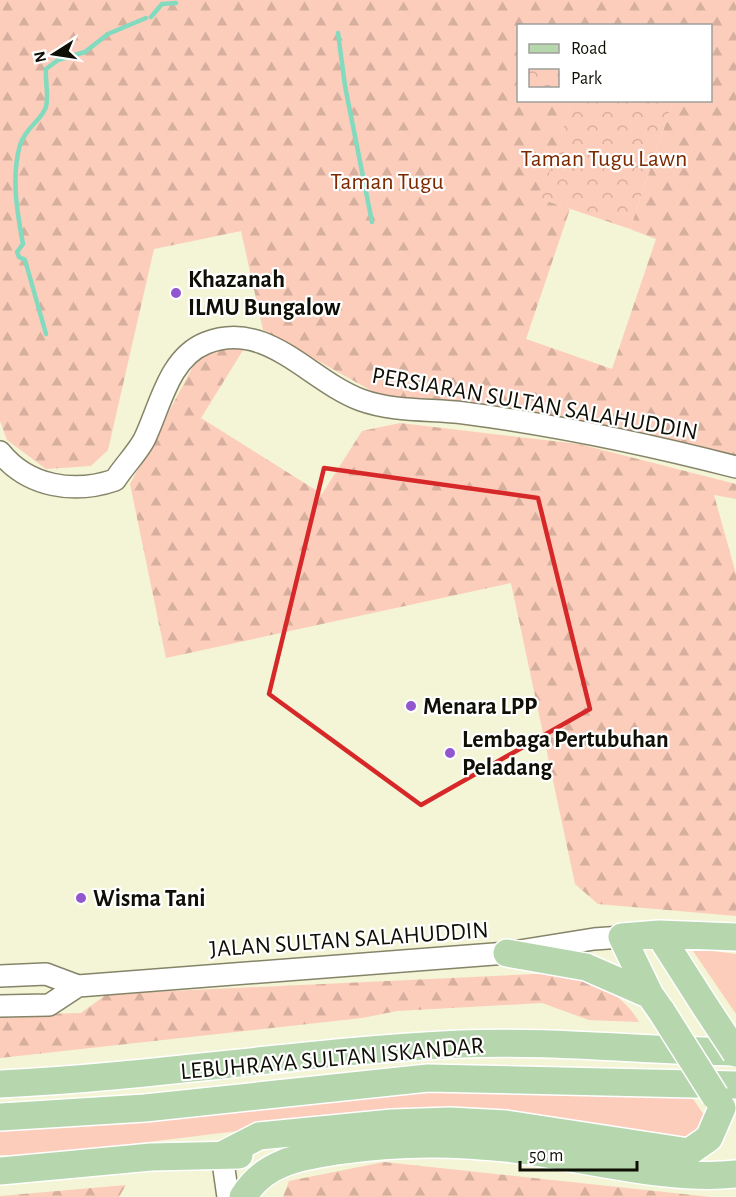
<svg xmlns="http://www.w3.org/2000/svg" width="736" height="1197" font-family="'Alegreya Sans',sans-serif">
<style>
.grass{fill:#fccdbb}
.forest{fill:url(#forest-firs);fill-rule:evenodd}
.park{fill:url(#park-crowns)}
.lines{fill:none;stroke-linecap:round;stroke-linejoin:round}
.stream{stroke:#82dabf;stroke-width:4.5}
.minor-casing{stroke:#858469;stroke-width:24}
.major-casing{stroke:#fff;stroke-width:30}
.minor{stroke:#fff;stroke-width:21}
.major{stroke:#b6d6ae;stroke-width:27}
.major-bridge-casing{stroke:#fff;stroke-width:30;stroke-linecap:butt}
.major-bridge{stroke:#b6d6ae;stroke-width:27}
.marked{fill:none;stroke:#d62828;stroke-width:4.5;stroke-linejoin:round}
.poi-dot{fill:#9257cf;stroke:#fff;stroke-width:2}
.labels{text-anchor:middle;stroke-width:4.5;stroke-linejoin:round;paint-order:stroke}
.park-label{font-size:24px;fill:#7c2900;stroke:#fff}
.poi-label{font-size:24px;font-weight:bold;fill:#0f0f05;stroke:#fff;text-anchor:start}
.street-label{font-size:24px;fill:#0f0f05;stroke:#fff}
</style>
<defs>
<pattern id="forest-firs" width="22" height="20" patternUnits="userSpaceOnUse" patternTransform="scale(1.5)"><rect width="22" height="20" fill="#fccdbb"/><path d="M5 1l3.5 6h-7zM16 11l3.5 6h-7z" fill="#d7af9f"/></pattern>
<pattern id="park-crowns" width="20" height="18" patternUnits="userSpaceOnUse" patternTransform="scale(1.5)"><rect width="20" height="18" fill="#fccdbb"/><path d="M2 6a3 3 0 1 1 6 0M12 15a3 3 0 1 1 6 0" fill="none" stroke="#d7af9f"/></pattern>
</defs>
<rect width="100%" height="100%" fill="#f4f4d6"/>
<!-- grass -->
<path class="grass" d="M691,948L736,954V1014Z
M413,1089L691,1096L704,1115C702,1132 695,1136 680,1141L326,1120L42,1155H0V1128Z"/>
<!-- forest -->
<path class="forest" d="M0,0H736V456L587,424L379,395L263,330L241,231L154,249L108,450L91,466L46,469L7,440L0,421ZM518,26H710V100L673,101L630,229L656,239L612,369L526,339L570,209L542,199L572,101L518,100Z
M245,347L201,418L322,494L362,431L400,423L579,444L736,484V499L714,495L736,574V916L598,904L575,884L511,583L166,658L130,484L196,361L223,348Z
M558,973C591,978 622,992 639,1022L589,1020L542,1003L397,1011L362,1018L0,1058V1015L81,1013L107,994Z
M384,1162L711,1197H283L289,1181Z
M126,1185L119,1197H0V1196Z"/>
<!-- park -->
<path class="park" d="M572,101H673L630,229L541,199Z"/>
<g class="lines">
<!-- stream -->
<path class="stream" d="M151,17L162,4L176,3
M338,33L345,86L372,222
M46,334L25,260L19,257L17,252L23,244C17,212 11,177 20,145C26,127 41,121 46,107C49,96 45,81 46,69L58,60L85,52L108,34L146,18"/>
<defs>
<path id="minor" d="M0,452C28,487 74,494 115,480C124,466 137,453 144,440C160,408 168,358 206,343C267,319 308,380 361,400C394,412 430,409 464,413C555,425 647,444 736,467
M0,976L46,974L78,986L507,953L594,939L622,937
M0,1006L49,1005L78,986
M222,1155L228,1197"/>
<path id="major" d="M659,934L705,1006
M507,953L586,967L650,995
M662,1012L650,995L622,937L659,934L736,937
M0,1084C154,1077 306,1051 460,1044C552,1040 644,1051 736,1052
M0,1117L145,1108L428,1078L736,1085
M222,1155L259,1136L392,1123L450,1121L506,1124L689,1152L709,1138L722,1108
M0,1171L151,1157L239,1155
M243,1197C264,1162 299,1157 337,1151C395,1142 456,1142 514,1149C582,1157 670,1182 736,1174"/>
</defs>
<!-- minor casing -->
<use href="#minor" class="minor-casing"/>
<!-- major casing -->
<use href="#major" class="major-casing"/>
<!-- minor -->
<use href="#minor" class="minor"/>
<!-- major -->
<use href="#major" class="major"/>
<defs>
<path id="major-bridge" d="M705,1006L736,1053
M662,1012L715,1096"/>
</defs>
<!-- major-bridge casing -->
<use href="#major-bridge" class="major-bridge-casing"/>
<!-- major-bridge -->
<use href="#major-bridge" class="major-bridge"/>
</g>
<!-- marked area -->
<path class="marked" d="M324,468L538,498L590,709L421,805L269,694Z"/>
<!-- markers -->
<g class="poi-dot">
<circle cx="176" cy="293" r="6"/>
<circle cx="411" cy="706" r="6"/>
<circle cx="450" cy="753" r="6"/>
<circle cx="81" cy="898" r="6"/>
</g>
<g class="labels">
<!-- park labels -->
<g class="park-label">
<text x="604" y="166">Taman Tugu Lawn</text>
<text x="387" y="189">Taman Tugu</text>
</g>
<!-- poi labels -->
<g class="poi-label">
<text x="188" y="287">Khazanah<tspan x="188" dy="28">ILMU Bungalow</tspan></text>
<text x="423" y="714">Menara LPP</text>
<text x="462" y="747">Lembaga Pertubuhan<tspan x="462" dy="28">Peladang</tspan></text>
<text x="93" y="906">Wisma Tani</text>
</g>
<!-- street labels -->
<g class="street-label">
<text transform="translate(535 403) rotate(10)" y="8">PERSIARAN SULTAN SALAHUDDIN</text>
<text transform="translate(349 939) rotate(-4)" y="8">JALAN SULTAN SALAHUDDIN</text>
<text transform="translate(332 1058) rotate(-5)" y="8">LEBUHRAYA SULTAN ISKANDAR</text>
</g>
</g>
<!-- legend -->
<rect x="517" y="24" width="195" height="78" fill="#ffffff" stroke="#9f9f9b" stroke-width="1.5"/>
<rect x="529" y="44" width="30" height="9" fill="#b6d6ae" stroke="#9f9f9b" stroke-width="1.5"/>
<text x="571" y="54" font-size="18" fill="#0f0f05">Road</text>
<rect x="529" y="69" width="30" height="18" fill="url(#park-crowns)" stroke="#9f9f9b" stroke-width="1.5"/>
<text x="571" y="84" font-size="18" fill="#0f0f05">Park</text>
<!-- north arrow -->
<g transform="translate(54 54) rotate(258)" stroke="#ffffff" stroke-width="4.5" paint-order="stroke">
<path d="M0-4.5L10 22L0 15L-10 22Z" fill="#0f0f05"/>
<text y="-9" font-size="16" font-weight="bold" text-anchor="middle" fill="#0f0f05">N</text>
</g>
<!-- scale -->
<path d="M520 1161v9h117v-9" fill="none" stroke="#0f0f05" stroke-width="3"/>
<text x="529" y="1161" font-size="18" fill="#0f0f05" stroke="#ffffff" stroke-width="4.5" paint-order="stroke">50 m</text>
</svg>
